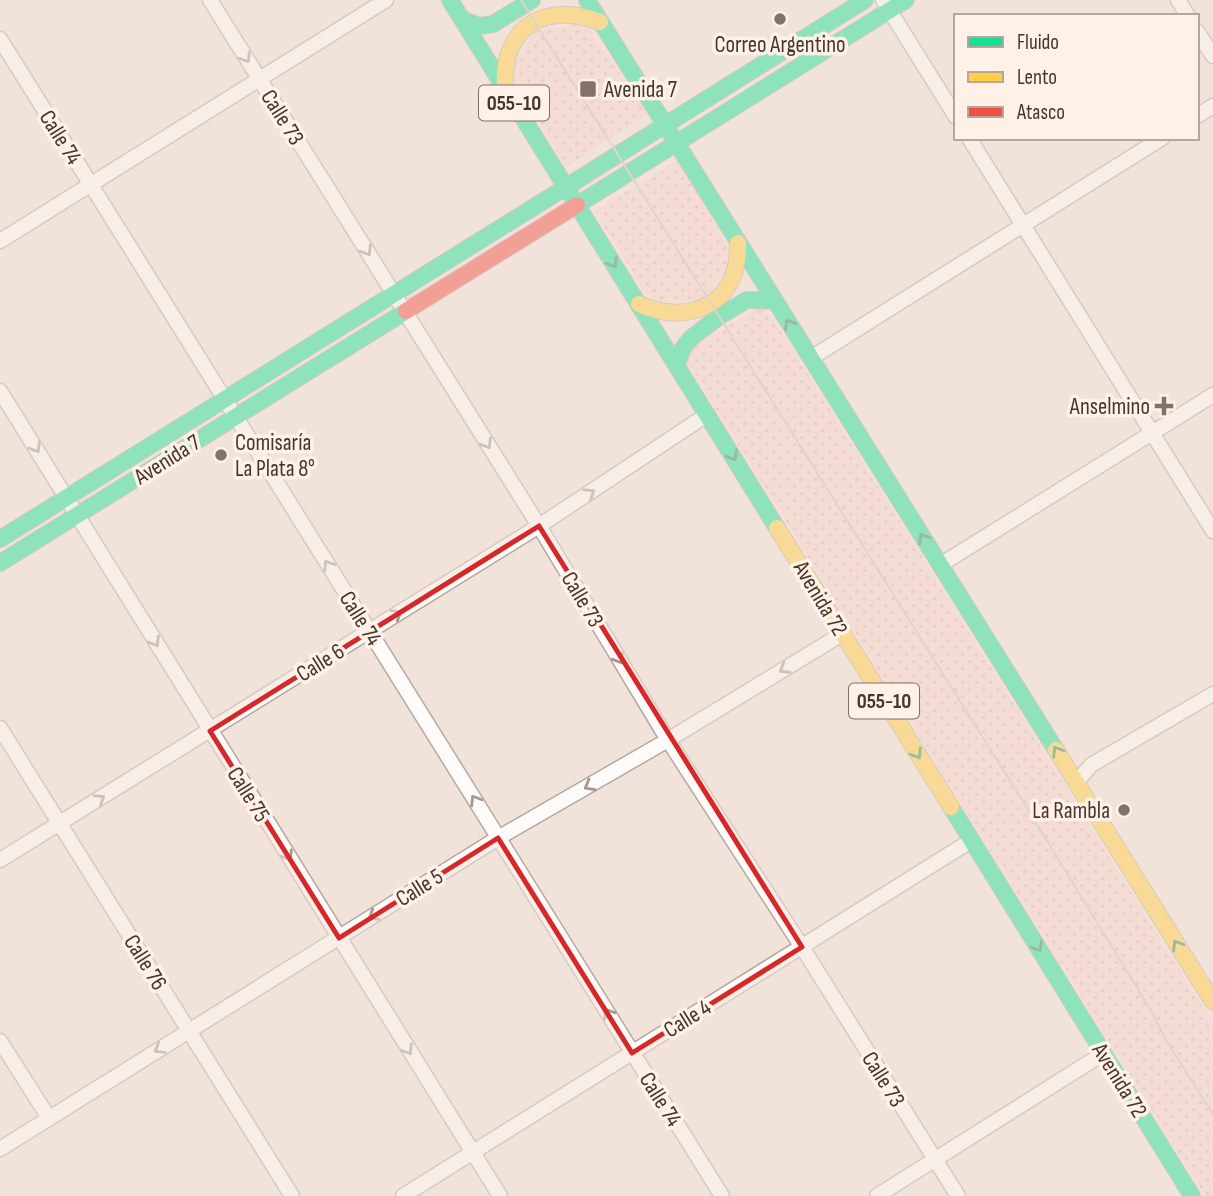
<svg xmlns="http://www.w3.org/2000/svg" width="1213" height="1196" font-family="'Sofia Sans Condensed',sans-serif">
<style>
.grass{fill:url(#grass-dots)}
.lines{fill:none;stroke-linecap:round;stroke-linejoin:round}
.street-casing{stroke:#b5a9a1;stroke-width:17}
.fast-casing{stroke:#b5a9a1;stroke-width:18}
.slow-casing{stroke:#b5a9a1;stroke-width:18}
.jam-casing{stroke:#b5a9a1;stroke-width:18}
.street{stroke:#fdfbf9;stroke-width:14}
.fast{stroke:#16e098;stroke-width:16}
.slow{stroke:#ffcf43;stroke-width:16}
.jam{stroke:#f24e42;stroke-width:16}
.tram{stroke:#c5c1be;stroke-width:2}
.oneway{stroke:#a09994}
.oneway2{stroke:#2f835e}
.marked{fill:none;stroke:#d62828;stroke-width:5;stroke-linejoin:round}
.poi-dot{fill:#81736a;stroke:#fff1e8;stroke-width:2.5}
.labels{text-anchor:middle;stroke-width:7;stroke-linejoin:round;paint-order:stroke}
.shield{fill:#fff1e8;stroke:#7c6f66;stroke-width:2}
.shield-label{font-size:21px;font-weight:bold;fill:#44372e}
.poi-label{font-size:23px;fill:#44372e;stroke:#fff1e8;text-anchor:start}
.street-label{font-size:23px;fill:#44372e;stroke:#fff1e8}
</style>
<defs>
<pattern id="grass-dots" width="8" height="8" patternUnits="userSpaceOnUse" patternTransform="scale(1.75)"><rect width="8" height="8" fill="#f5d1cd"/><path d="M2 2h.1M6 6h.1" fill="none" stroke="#d3b4b0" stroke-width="1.8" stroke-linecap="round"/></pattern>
</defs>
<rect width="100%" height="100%" fill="#f2e3da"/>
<!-- grass -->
<path class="grass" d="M585,23L648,113L566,167L514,79L515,62L535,31Z
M678,160L728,246V269L702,301L660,302L645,292L594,211Z
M759,307L774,319L1213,1023V1196H1205L686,361L687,351Z"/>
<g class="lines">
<defs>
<path id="street" d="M210,0L539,526L668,740L802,947L958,1196
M883,0L956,117
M1178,0L1188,16
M1197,31L1213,56
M0,39L722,1196
M1197,116L1213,106
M969,138L1213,531
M0,241L386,0
M811,358L1162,138
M0,391L500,1196
M940,565L1213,395
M0,728L292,1196
M1076,783L1091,765L1213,694
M0,860L539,526L708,414
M0,1041L49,1118
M0,1149L498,838L668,740L842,634
M403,1196L972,840
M877,1196L1104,1053"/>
<path id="fast" d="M450,0L777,528
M587,0L1056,750
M462,19L479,26L493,24L532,0
M566,187L865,0
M577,205L906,0
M677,365L683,348L691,338L720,316L747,300L775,301
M0,539L566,187
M0,563L406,311
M951,807L1192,1196"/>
<path id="slow" d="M505,88C501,27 545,1 600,22
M639,304C674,320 717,315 733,276C737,266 738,254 738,243
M777,528L951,807
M1056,750L1213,1002"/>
<path id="jam" d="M406,311L577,205"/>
</defs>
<!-- street casing -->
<use href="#street" class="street-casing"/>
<!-- fast casing -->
<use href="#fast" class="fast-casing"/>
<!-- slow casing -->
<use href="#slow" class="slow-casing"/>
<!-- jam casing -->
<use href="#jam" class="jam-casing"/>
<!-- street -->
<use href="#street" class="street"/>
<!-- fast -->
<use href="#fast" class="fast"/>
<!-- slow -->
<use href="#slow" class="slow"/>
<!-- jam -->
<use href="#jam" class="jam"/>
<!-- tram -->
<path class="tram" d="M521,0L1027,808L1150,1009L1167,1042L1213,1114"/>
</g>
<!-- one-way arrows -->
<defs><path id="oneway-chevron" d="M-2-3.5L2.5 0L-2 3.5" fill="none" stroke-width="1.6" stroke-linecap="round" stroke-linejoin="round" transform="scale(1.75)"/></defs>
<g class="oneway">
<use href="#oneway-chevron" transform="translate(246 58) rotate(58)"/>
<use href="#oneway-chevron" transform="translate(367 251) rotate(58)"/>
<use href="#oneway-chevron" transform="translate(487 444) rotate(58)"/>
<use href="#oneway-chevron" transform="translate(36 448) rotate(58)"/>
<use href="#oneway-chevron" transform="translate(590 493) rotate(-34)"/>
<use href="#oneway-chevron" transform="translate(328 565) rotate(-122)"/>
<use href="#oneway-chevron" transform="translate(397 614) rotate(-32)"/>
<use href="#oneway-chevron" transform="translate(155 642) rotate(59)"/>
<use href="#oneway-chevron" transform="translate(619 659) rotate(59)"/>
<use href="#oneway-chevron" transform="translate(784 669) rotate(149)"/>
<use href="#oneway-chevron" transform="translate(589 786) rotate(150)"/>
<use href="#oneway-chevron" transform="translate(100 799) rotate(-32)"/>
<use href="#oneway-chevron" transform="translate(475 800) rotate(-122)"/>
<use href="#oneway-chevron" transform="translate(288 856) rotate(58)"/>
<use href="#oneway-chevron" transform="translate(373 916) rotate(148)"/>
<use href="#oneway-chevron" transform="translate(608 1013) rotate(-122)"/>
<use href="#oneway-chevron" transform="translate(159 1049) rotate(148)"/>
<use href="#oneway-chevron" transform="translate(408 1050) rotate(58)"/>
</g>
<g class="oneway2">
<use href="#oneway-chevron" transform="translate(613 263) rotate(58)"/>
<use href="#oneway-chevron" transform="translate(789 324) rotate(-122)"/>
<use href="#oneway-chevron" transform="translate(733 456) rotate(58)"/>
<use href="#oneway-chevron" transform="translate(923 538) rotate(-122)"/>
<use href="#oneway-chevron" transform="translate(1057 751) rotate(-122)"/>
<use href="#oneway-chevron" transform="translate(917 754) rotate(58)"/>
<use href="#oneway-chevron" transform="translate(1177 945) rotate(-122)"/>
<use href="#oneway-chevron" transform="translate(1038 947) rotate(58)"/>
</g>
<!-- marked area -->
<path d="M0 0H1213V1196H0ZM539,526L802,947L632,1053L498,838L339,938L210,731Z" fill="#f2e3da" fill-opacity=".55" fill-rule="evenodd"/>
<path class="marked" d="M539,526L802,947L632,1053L498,838L339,938L210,731Z"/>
<!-- markers -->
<g class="poi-dot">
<circle cx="780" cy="19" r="7"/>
<rect x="579" y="80" width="18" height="18" rx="3.5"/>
<path d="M1160.5 395.5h7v7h7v7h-7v7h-7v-7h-7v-7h7z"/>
<circle cx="221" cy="455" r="7"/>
<circle cx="1124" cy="810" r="7"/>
</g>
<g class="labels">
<!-- shield labels -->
<g class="shield">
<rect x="479" y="85.5" width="70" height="35" rx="5"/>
<rect x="849" y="683.5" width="70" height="35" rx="5"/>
</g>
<g class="shield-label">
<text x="514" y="110">055-10</text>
<text x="884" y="708">055-10</text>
</g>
<!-- poi labels -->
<g class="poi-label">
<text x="780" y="52" text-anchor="middle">Correo Argentino</text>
<text x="604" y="97">Avenida 7</text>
<text x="1150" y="414" text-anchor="end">Anselmino</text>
<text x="235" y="450">Comisaría<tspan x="235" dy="26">La Plata 8°</tspan></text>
<text x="1110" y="818" text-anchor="end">La Rambla</text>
</g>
<!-- street labels -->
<g class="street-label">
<text transform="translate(283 117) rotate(58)" y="8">Calle 73</text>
<text transform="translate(61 137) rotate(58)" y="8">Calle 74</text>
<text transform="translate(167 459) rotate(-32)" y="8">Avenida 7</text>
<text transform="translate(821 598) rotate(59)" y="8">Avenida 72</text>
<text transform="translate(583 599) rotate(59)" y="8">Calle 73</text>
<text transform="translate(361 618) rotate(58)" y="8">Calle 74</text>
<text transform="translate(320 662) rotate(-32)" y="8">Calle 6</text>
<text transform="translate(249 794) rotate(58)" y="8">Calle 75</text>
<text transform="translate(419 887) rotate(-32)" y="8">Calle 5</text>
<text transform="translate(146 962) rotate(58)" y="8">Calle 76</text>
<text transform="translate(687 1018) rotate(-32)" y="8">Calle 4</text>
<text transform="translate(884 1079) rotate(58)" y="8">Calle 73</text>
<text transform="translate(1120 1080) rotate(58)" y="8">Avenida 72</text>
<text transform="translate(661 1099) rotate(58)" y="8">Calle 74</text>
</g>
</g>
<!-- legend -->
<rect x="954" y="14" width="245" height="126" fill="#fff1e8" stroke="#b4a79e" stroke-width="2"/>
<rect x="968" y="37" width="35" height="10" fill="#16e098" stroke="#b4a79e" stroke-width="2"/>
<text x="1017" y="49" font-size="21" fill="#44372e">Fluido</text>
<rect x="968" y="72" width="35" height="10" fill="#ffcf43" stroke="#b4a79e" stroke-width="2"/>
<text x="1017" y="84" font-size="21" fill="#44372e">Lento</text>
<rect x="968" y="107" width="35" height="10" fill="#f24e42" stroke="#b4a79e" stroke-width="2"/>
<text x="1017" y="119" font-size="21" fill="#44372e">Atasco</text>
</svg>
